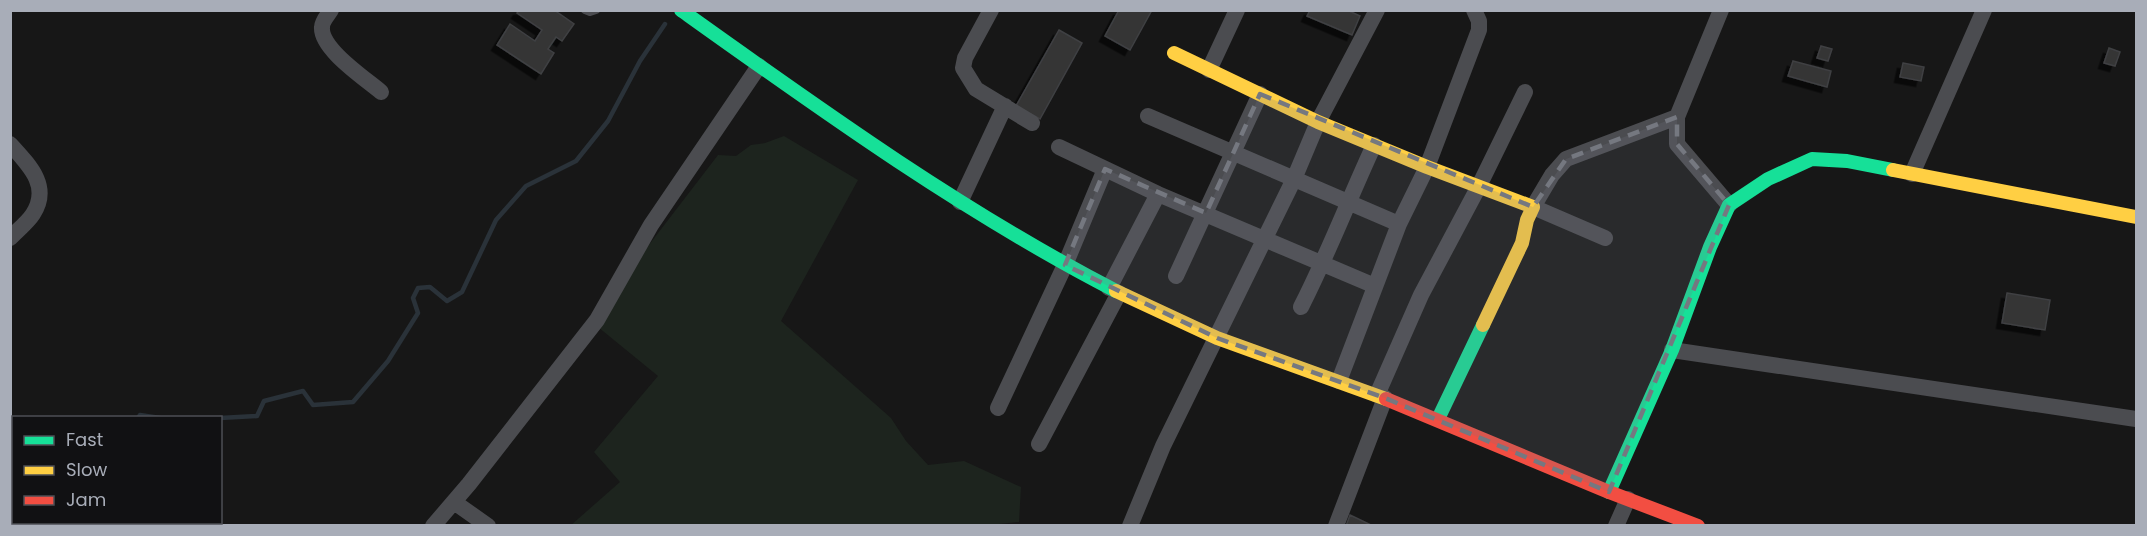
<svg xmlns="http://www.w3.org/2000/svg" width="2147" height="536" font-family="Poppins,sans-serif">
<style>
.green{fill:#1d241e}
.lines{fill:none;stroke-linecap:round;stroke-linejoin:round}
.stream{stroke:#2a3239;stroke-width:4.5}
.building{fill:#353536;stroke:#3f4043;stroke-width:1.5;filter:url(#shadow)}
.lane{stroke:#4b4c50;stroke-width:8}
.street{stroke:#4b4c50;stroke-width:16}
.fast{stroke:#16e098;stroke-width:14}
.slow{stroke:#ffcf43;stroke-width:14}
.jam{stroke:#f24e42;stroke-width:14}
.marked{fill:#757880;fill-opacity:0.2;stroke:#757880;stroke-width:4.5;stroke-dasharray:12 8;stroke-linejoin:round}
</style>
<defs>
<filter id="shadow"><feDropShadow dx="-5.5" dy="5.5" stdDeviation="0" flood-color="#0009"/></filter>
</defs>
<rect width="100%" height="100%" fill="#171717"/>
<!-- green -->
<path class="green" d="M784,136L858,180L781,321L891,418L906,441L928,465L964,461L1021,487L1019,522L990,525L570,526L620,482L594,452L658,376L598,327L632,267L718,155L736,156L751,145L765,143Z"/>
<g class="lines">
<!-- stream -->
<path class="stream" d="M138,418L140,415L160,418
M220,418L257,416L264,401L303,391L313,405L353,402L388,361L418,313L413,298L418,288L430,287L447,301L462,292L496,220L526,186L576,161L608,121L640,61L665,24
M10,437H14"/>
</g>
<!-- building -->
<path class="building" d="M519,10H554L574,24L562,41L556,37L548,49L554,53L541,74L497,45L510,24L535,41L542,30L517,13Z
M1119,10H1152L1130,50L1105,36Z
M1310,10H1347L1360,16L1352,35L1307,16Z
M1059,30L1082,43L1040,119L1016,106Z
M1821,46L1832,49L1828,61L1817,58Z
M2109,48L2120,52L2115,66L2104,63Z
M1793,61L1831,71L1827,87L1788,76Z
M1903,63L1924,67L1921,81L1900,77Z
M2007,293L2050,300L2045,330L2002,323Z
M1350,515L1373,526H1346Z"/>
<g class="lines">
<!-- lane -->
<path class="lane" d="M585,10L590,12L596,10"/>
<!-- street -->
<path class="street" d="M331,10C328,15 322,21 322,27C320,49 366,79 381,92
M991,10L965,58L963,68L976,89L1032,123
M1721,10L1677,117V144L1729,205
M1209,70L1237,10
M1148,116L1399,224
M10,144C29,165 51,186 33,214C28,222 18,230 10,238
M1059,147L1158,194L1375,286
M1912,174L1984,10
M960,202L1005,106
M1605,238L1533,207L1552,175L1566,159L1677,117
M1176,276L1260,94
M1109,288L1158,194
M1301,307C1328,254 1349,199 1374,145
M1672,350L2136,419
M1339,381L1399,224L1427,167L1479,30V21L1474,10
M1377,395L1421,295L1479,186L1525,92
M998,408L1065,265L1105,169
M1039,444L1119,293
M454,502L488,526
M127,526L131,522
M433,526L469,484L597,320L651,225L759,66
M1130,526L1163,446L1294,179L1318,122L1377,10
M1336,526L1385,398
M1616,526L1628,499"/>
<!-- fast -->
<path class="fast" d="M681,10C821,110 963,212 1116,291
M1438,419L1483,325
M1609,492L1672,350L1710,247L1729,205L1768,179L1812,159L1847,161L1893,170"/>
<!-- slow -->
<path class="slow" d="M1174,53L1318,122L1427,167L1533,207L1527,220L1522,243L1483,325
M1893,170L2136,217
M1116,291L1217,338L1386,399"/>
<!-- jam -->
<path class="jam" d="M1386,399L1609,492L1698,526"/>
</g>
<!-- marked area -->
<path class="marked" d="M1260,94L1533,207L1566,159L1677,117V144L1729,205L1609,492L1385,398L1217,338L1065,265L1105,169L1206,213Z"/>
<!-- border -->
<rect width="2147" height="536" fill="none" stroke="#a8adb8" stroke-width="24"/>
<!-- legend -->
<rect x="12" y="416" width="210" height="108" fill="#111113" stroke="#4d4f55" stroke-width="1.5"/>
<rect x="24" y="436" width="30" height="9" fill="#16e098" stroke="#4d4f55" stroke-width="1.5"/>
<text x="66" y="446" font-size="18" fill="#a8adb8">Fast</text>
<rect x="24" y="466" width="30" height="9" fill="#ffcf43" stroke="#4d4f55" stroke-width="1.5"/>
<text x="66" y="476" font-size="18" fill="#a8adb8">Slow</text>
<rect x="24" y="496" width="30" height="9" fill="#f24e42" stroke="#4d4f55" stroke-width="1.5"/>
<text x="66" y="506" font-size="18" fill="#a8adb8">Jam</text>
</svg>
